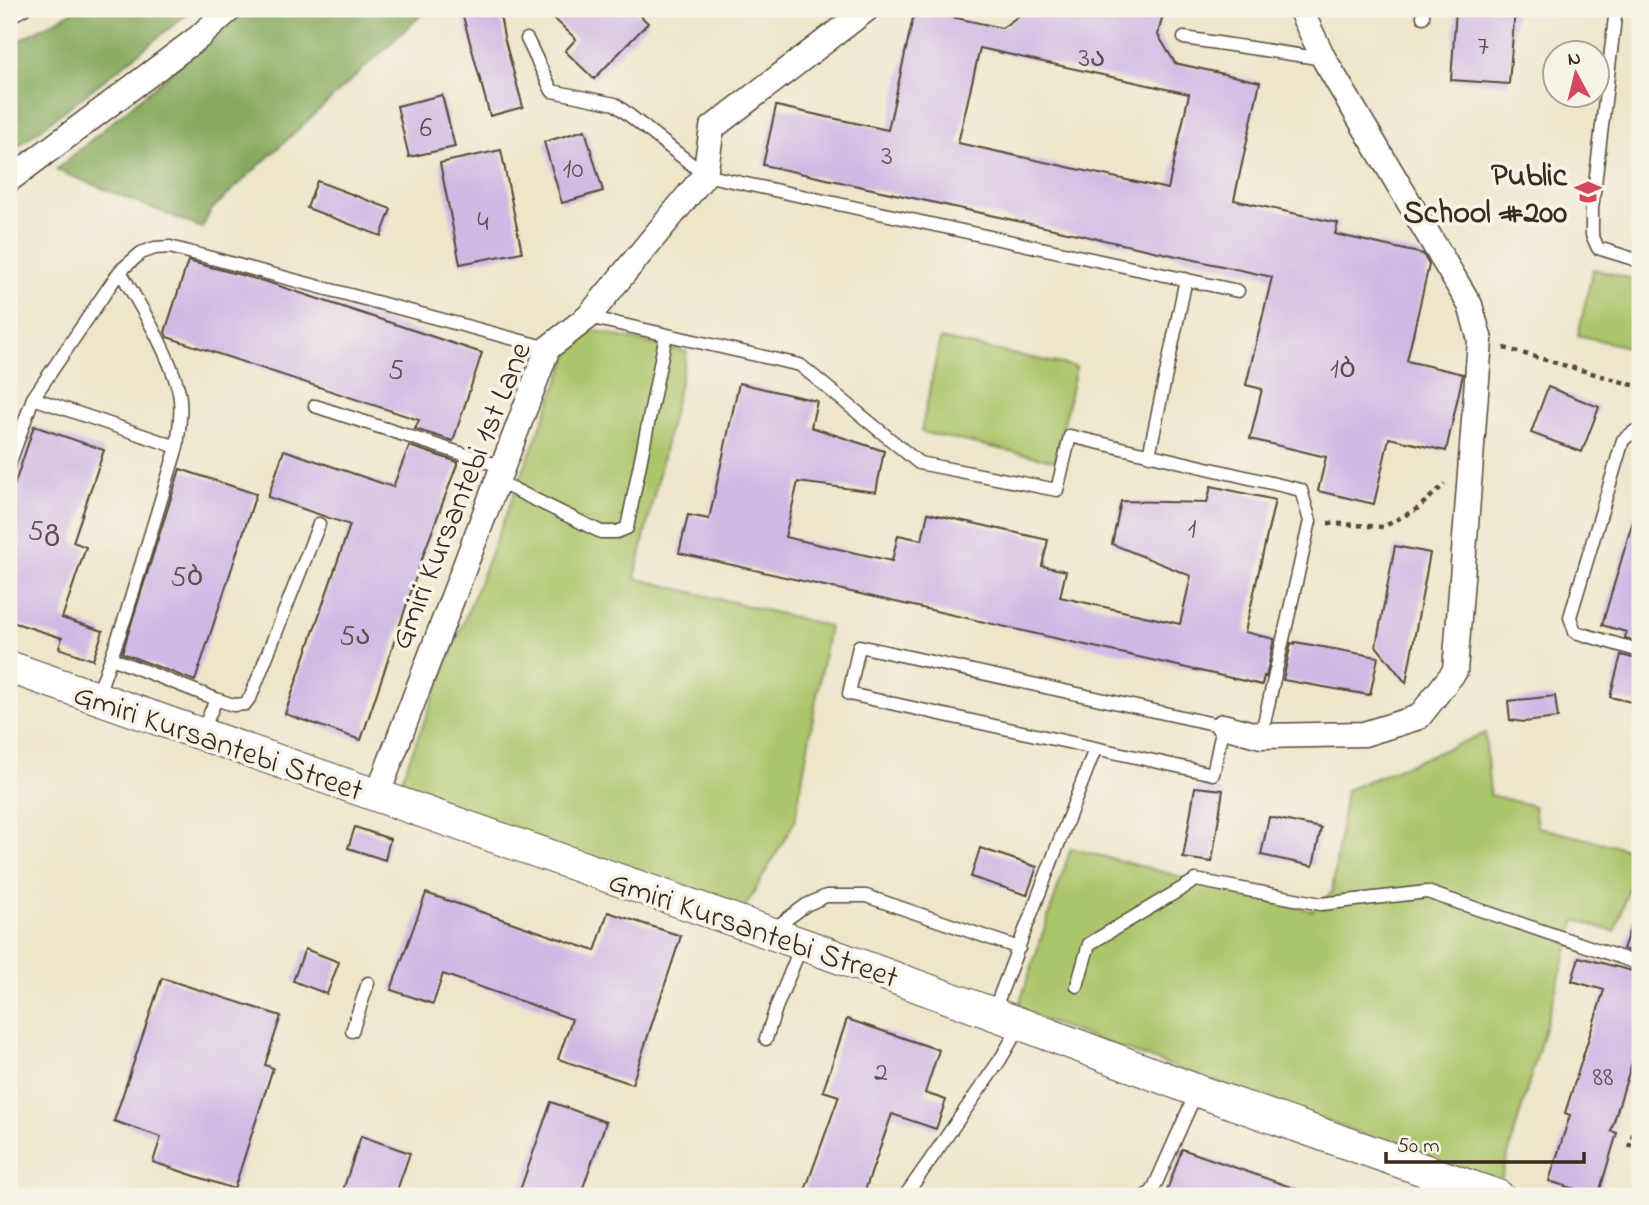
<svg xmlns="http://www.w3.org/2000/svg" width="1649" height="1205" font-family="'Indie Flower','Noto Sans Georgian',sans-serif">
<style>
.green{fill:#abc56b;stroke:#737844;stroke-width:2}
.forest{fill:#88aa5f;stroke:#626a3e;stroke-width:2}
.building{fill:#d0b9e4;fill-rule:evenodd}
.lines{fill:none;stroke-linecap:round;stroke-linejoin:round}
.service-casing{stroke:#564638;stroke-width:15}
.minor-casing{stroke:#564638;stroke-width:27}
.tertiary-casing{stroke:#564638;stroke-width:34}
.path{stroke:#564638;stroke-width:4.5;stroke-dasharray:5 5;stroke-linecap:butt}
.service{stroke:#fff;stroke-width:12}
.minor{stroke:#fff;stroke-width:24}
.tertiary{stroke:#fff;stroke-width:32}
.labels{text-anchor:middle;stroke-width:7;stroke-linejoin:round;paint-order:stroke}
.number-label{font-size:28px;fill:#604e50}
.poi-label{font-size:32px;font-weight:bold;fill:#3b2a1e;stroke:#f7f3e8;text-anchor:end}
.street-label{font-size:32px;fill:#3b2a1e;stroke:#f7f3e8}
</style>
<rect width="100%" height="100%" fill="#f7f3e8"/>
<filter id="ink" filterUnits="userSpaceOnUse"><feTurbulence type="fractalNoise" baseFrequency=".0143" numOctaves="2"/><feDisplacementMap in="SourceGraphic" scale="14" xChannelSelector="R" yChannelSelector="G"/><feConvolveMatrix kernelMatrix="1 2 1 2 8 2 1 2 1" color-interpolation-filters="sRGB"/></filter>
<filter id="wash" filterUnits="userSpaceOnUse"><feTurbulence type="fractalNoise" baseFrequency=".00686" numOctaves="4" result="noise"/><feDisplacementMap in="SourceGraphic" scale="28" xChannelSelector="R" yChannelSelector="G"/><feGaussianBlur stdDeviation="1.57" result="paint"/><feColorMatrix in="noise" values="0 0 0 0 0 0 0 0 0 0 0 0 0 0 0 0 0 1.4 0 .05"/><feComposite in="paint" operator="in"/></filter>
<g filter="url(#wash)">
<rect width="100%" height="100%" fill="#ede6ca"/>
<!-- green -->
<path class="green" d="M1593,269L1640,281V350L1578,335Z
M592,330L687,352L635,578L829,626L795,821L743,911L405,794L402,778L576,337Z
M940,339L1076,367L1056,461L921,432Z
M1485,733L1490,795L1534,806L1537,827L1640,852L1615,932L1576,920L1500,1183L1017,1011L1071,848L1312,911L1332,892L1346,790Z"/>
<!-- forest -->
<path class="forest" d="M77,9H193L121,67L9,153V46Z
M245,9H428L211,210L202,228L56,170Z"/>
<g id="blocks">
<!-- building -->
<path class="building" d="M461,9H499L504,37L523,107L490,116Z
M544,9H633L648,23L594,79L565,51L576,39Z
M915,9L1002,28L1028,9H1164L1158,35L1175,63L1260,82L1234,200L1338,223L1335,234L1423,254L1429,265L1407,361L1463,374L1446,451L1389,438L1374,504L1318,491L1326,457L1250,439L1262,389L1246,385L1272,277L763,165L776,106L888,130ZM980,48L1189,94L1168,189L958,143Z
M1456,9H1515L1509,84L1451,80Z
M442,95L455,147L409,157L397,106Z
M585,130L603,191L562,203L544,142Z
M501,150L522,252L460,264L440,163Z
M317,181L391,209L381,236L307,208Z
M188,261L267,282L482,353L453,441L415,429L419,420L167,337L165,332Z
M739,383L817,401L811,427L884,451L876,492L798,482L785,537L892,561L898,535L922,540L928,513L1048,540L1042,566L1066,571L1060,597L1180,624L1191,576L1112,544L1121,501L1207,503L1211,486L1275,500L1245,632L1274,639L1266,677L1264,676L1262,685L679,553L688,515L709,519Z
M1548,387L1599,407L1582,452L1531,433Z
M34,426L104,450L73,542L86,547L62,618L103,631L93,660L59,648L62,638L9,621V501Z
M409,446L458,462L424,553L361,740L285,714L350,525L268,497L284,450L393,487Z
M180,469L256,494L195,681L122,653Z
M1635,514H1640V642L1625,638L1626,632L1602,625Z
M1395,546L1430,553L1406,683L1376,646Z
M1295,642L1378,657L1370,695L1283,680L1291,643L1295,644Z
M1621,655L1640,660V704L1610,697Z
M1555,696L1558,718L1524,722L1510,720L1508,701Z
M1195,787L1223,790L1212,862L1183,858Z
M1269,817L1321,828L1313,866L1261,855Z
M355,827L390,839L385,860L348,848Z
M980,848L1037,867L1027,895L971,877Z
M426,893L595,951L608,912L681,936L632,1084L558,1059L572,1019L443,974L433,1004L391,990Z
M1637,909L1640,910V955L1623,949Z
M305,949L339,962L327,994L293,981Z
M1579,957L1640,973V1036L1611,1131L1617,1133L1598,1196L1549,1181L1570,1115L1565,1113L1604,990L1572,981Z
M162,978L281,1016L265,1065L273,1068L234,1189L153,1162L161,1137L114,1121Z
M847,1019L939,1050L925,1093L946,1100L936,1129L892,1114L863,1196H803L839,1096L823,1091Z
M551,1102L606,1122L580,1196H518Z
M361,1136L410,1153L395,1196H341Z
M1182,1149L1308,1193L1307,1196H1165Z"/>
</g>
</g>
<g filter="url(#ink)">
<use href="#blocks" fill-opacity="0" stroke="#564638" stroke-width="2"/>
<g class="lines">
<defs>
<path id="service" d="M1616,9L1592,209V235L1598,248L1640,261
M9,17L24,9
M1423,17V9
M1184,38L1324,59
M527,39L552,91L615,104L705,175L1238,291
M588,317L800,365L919,463L1057,490L1070,436L1301,490L1310,521L1261,736
M33,398L120,271L141,253L155,248L170,247L548,348
M315,406L503,467
M1640,432L1635,431L1623,440L1570,617L1575,632L1640,651
M1149,455L1186,279
M9,465L33,398L177,447
M497,481L601,532H617L627,528L666,335
M859,646L1223,726L1213,774L849,694Z
M111,658L216,699
M97,697L125,618L177,447C179,428 183,406 178,388C166,346 141,308 120,271
M202,733L216,699L233,705L245,704L251,696L319,524
M772,930L806,905L826,896H866L1019,948
M1077,986L1089,944L1196,880L1321,904L1427,892L1640,964
M993,1013L1095,749
M352,1031L368,983
M766,1039L776,1008L802,944
M905,1196L1000,1060L1021,1024
M1145,1196L1152,1192L1197,1091"/>
<path id="minor" d="M9,180L199,37L230,9
M1223,726L1261,736L1364,734L1419,717L1455,671L1480,340L1470,305L1324,59L1300,9
M377,796L548,348L588,317L705,175L712,128L867,9"/>
<path id="tertiary" d="M9,667L802,944L1021,1024L1198,1091L1498,1196"/>
</defs>
<!-- service casing -->
<use href="#service" class="service-casing"/>
<!-- minor casing -->
<use href="#minor" class="minor-casing"/>
<!-- tertiary casing -->
<use href="#tertiary" class="tertiary-casing"/>
<!-- path -->
<path class="path" d="M1504,348L1640,387
M1328,523L1383,527L1417,509L1445,484
M1629,1148L1640,1109"/>
<!-- service -->
<use href="#service" class="service"/>
<!-- minor -->
<use href="#minor" class="minor"/>
<!-- tertiary -->
<use href="#tertiary" class="tertiary"/>
</g>
</g>
<!-- icons -->
<defs>
<symbol id="school-bare" viewBox="-9 -9 18 18"><path d="M0-5L7-2L0 1L-7-2ZM-4 1L0 2.5L4 1V4Q0 6-4 4Z" fill="#d1495b" stroke="#f7f3e8" stroke-width="2.5" paint-order="stroke"/></symbol>
</defs>
<g fill-rule="evenodd">
<use href="#school-bare" x="1569" y="173" width="38" height="38"/>
</g>
<g class="labels">
<!-- number labels -->
<g class="number-label">
<text x="1483" y="54">7</text>
<text x="1092" y="66">3ა</text>
<text x="426" y="136">6</text>
<text x="887" y="164">3</text>
<text x="573" y="177">10</text>
<text x="483" y="230">4</text>
<text x="1343" y="377">1ბ</text>
<text x="396" y="378">5</text>
<text x="1192" y="537">1</text>
<text x="44" y="539">5გ</text>
<text x="187" y="585">5ბ</text>
<text x="355" y="644">5ა</text>
<text x="881" y="1080">2</text>
<text x="1603" y="1085">88</text>
</g>
<!-- poi labels -->
<g class="poi-label">
<text x="1567" y="185">Public<tspan x="1567" dy="37">School #200</tspan></text>
</g>
<!-- street labels -->
<g class="street-label">
<text transform="translate(459 495) rotate(-68)" y="11">Gmiri Kursantebi 1st Lane</text>
<text transform="translate(219 741) rotate(19)" y="11">Gmiri Kursantebi Street</text>
<text transform="translate(754 928) rotate(19)" y="11">Gmiri Kursantebi Street</text>
</g>
</g>
<!-- margin -->
<rect width="1649" height="1205" fill="none" stroke="#f7f3e8" stroke-width="35"/>
<!-- north arrow -->
<g transform="translate(1576 74) rotate(353)"><circle r="33" fill="#f7f3e8" stroke="#aca397" stroke-width="2"/>
<path d="M0-5L12 26L0 18L-12 26Z" fill="#d1495b"/>
<text y="-10" font-size="19" font-weight="bold" text-anchor="middle" fill="#3b2a1e">N</text>
</g>
<!-- scale -->
<path d="M1386 1152v10h198v-10" fill="none" stroke="#3b2a1e" stroke-width="3.5"/>
<text x="1397" y="1152" font-size="21" fill="#3b2a1e" stroke="#f7f3e8" stroke-width="5" paint-order="stroke">50 m</text>
</svg>
